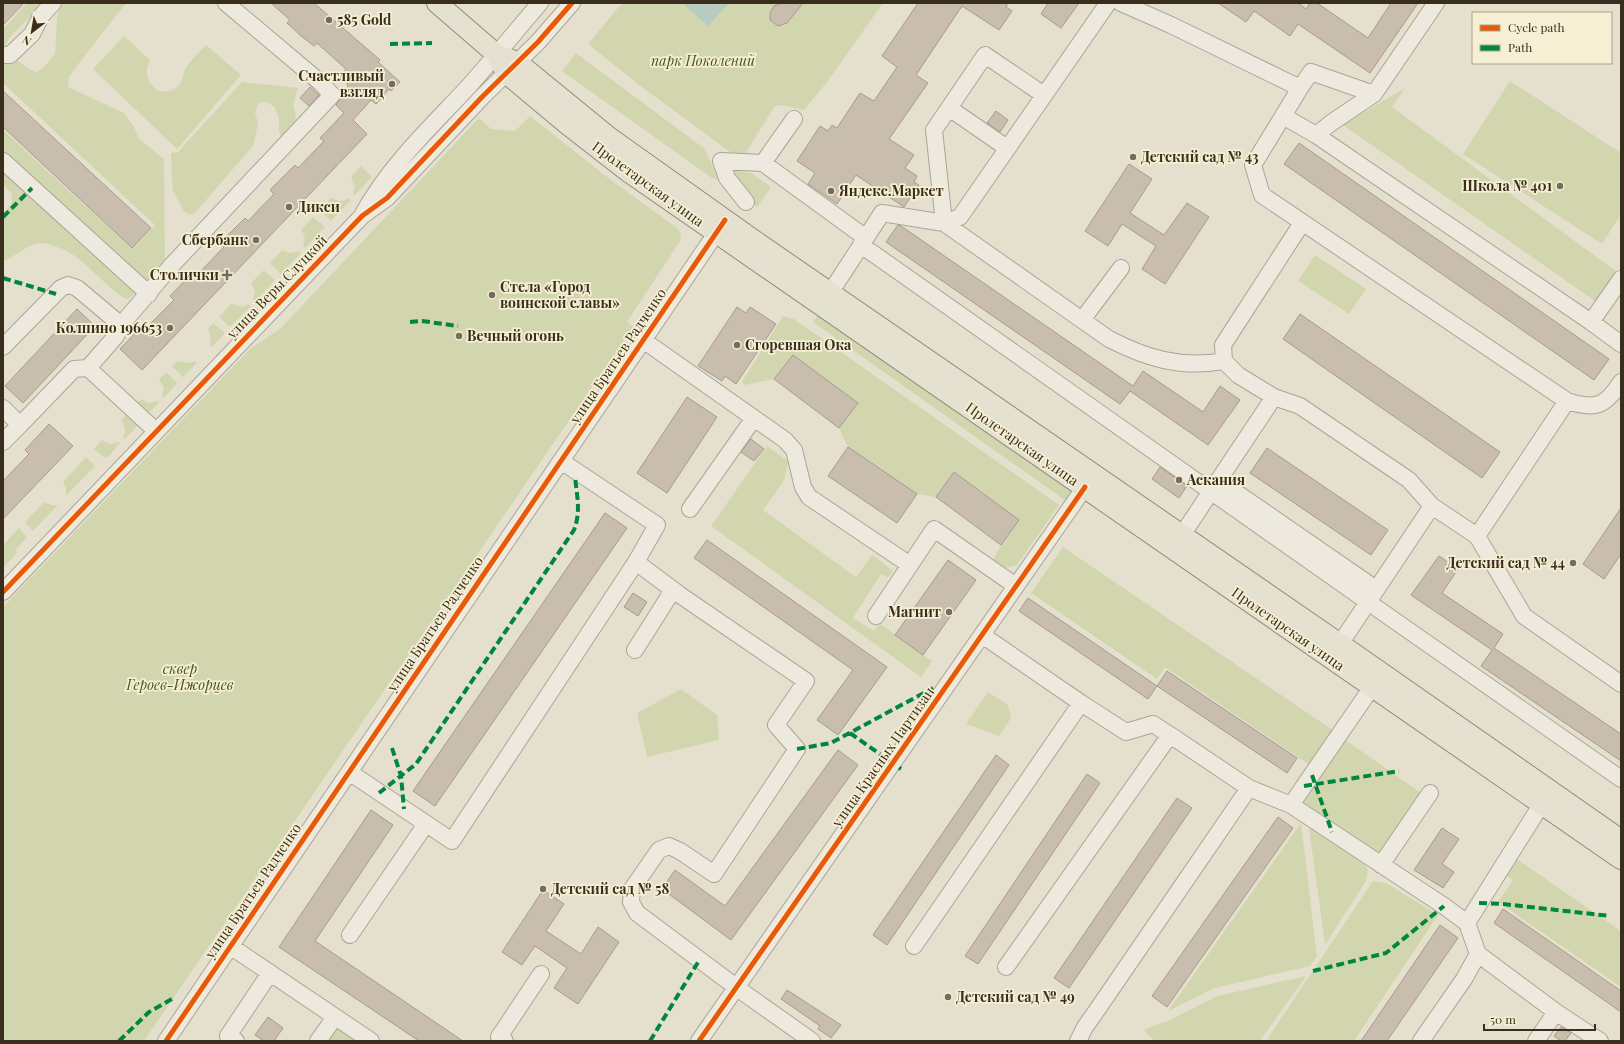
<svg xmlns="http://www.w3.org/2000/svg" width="1624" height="1044" font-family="'Playfair Display',serif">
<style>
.green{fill:#d2d6af}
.water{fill:#b8cbc1}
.building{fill:#c9beae;stroke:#a59c8c}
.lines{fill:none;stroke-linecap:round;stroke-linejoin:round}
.minor-casing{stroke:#aaa597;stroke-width:18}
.major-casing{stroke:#908a7d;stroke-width:22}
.minor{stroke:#ede9df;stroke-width:16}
.major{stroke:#e5e1d0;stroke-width:20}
.quiet{stroke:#00873e;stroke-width:4;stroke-dasharray:8 4;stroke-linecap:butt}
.cycleway-casing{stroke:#f6efd3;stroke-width:8}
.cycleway{stroke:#e8590c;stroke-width:5}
.poi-dot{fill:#756c5b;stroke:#f6efd3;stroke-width:1.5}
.labels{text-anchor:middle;stroke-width:3.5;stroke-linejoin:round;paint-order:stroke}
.poi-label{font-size:14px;font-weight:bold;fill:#392e1e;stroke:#f6efd3;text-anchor:start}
.park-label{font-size:14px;font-style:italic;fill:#455624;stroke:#f6efd3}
.street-label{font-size:14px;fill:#392e1e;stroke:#f6efd3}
</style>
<rect width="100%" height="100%" fill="#e5e0cd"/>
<!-- green -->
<path class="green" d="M27,3H43L10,37L5,47C13,58 24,67 36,72L44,67L55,54L57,19L61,3H126L79,63L69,77L68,87L124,113L133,125L139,139L164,159L165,261L130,298L126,299C100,284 85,255 54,246C51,245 46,243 42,243C28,243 16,257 3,261V217L12,201L11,192L3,185V130L132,249L155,225L3,83V29Z
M622,3H883L827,82L804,110L783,105L775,106L741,160L639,85L588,44Z
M124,36L150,60C139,80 159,101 177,87C184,81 182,74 186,68C191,60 199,52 206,45L241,75L177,149L93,69Z
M576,53L705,149L719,181L712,178L562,71Z
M1510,81L1621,153V214L1602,244L1463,154Z
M242,82L298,88L293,104L296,117L294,126L286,138L281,137L279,130V119L275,107L266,102L259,103L255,112L258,124L253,146L194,214H188L184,211L173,191L172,180L171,153L178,152Z
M1405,88L1392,107L1617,272L1595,301L1343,125Z
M530,116L611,180L677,228L681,234L680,241L627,322L633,327L144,1041H3V607L250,349L281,328L479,118L491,129L515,131Z
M361,166L372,177L355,195L353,193L355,186L351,177Z
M732,170L751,173L771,187L757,207C743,197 738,186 732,170Z
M332,197C337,202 343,202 348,198L351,200L331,221L319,210Z
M313,217L325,227L305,248L303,246L305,236L301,230Z
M282,250L290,253L299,251L301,253L281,274L270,263Z
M1315,255L1366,289L1349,314L1298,281Z
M264,270L275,280L255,301L253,299L255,292L251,283Z
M232,303C238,307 242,308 248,304L251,306L230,327L219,317Z
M818,315L1069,489L1070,493L1066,501L813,322Z
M783,316L794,319L1059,505L1017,565L1005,568L992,562L1001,545L1019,520L955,472L936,497L917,494L848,447L839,428L858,403L793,355L774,379L745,385L742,382Z
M213,323L225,333L212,347L210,345L211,338L208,329Z
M177,361L189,363L195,361L197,363L183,377L172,366Z
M166,372L177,383L164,398L162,396L164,388L159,380Z
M141,399L149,403L158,401L159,402L147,415L136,405Z
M128,413L139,424L125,439L123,437C127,431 125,425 121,420Z
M102,440L110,444L119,442L120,443L108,457H103L94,449Z
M767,446L788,461L785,477L781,485L763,510L856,577L872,555L893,571L888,578L881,574L853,618L874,631L879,623L932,661L921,677L711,526Z
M86,457L95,466L66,496V488L63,482Z
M44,502L51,505H58L33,531L25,522Z
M19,528L27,537L16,549L17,553L3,568V545Z
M1063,547L1337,733L1314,768L1165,667L1157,679L1031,593Z
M681,689L717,715L719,740L647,757L637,713Z
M988,692L1008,705L1011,718L999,736L966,724Z
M1344,739L1424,795L1380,858L1304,809L1303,799Z
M1301,823L1317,956L1310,966L1215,988L1168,1011Z
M1309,828L1361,860L1368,870L1366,881L1325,945Z
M1514,857L1621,931V987L1498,902L1513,880L1503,873Z
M1373,881L1386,883L1438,915L1354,1041H1266Z
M1306,976L1260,1041H1154L1144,1030L1170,1020L1217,996Z
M335,1026L358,1041H326Z"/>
<!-- water -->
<path class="water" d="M682,3H729L708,26Z"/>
<!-- building -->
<path class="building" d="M3,3H24L3,25Z
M271,3H314L380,60L378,62L400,82L391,91L389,89L376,104L371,100L353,120L367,134L142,370L120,349L145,323L148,326L174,300L170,296L195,270L198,274L224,247L220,243L245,218L248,221L274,194L270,190L295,165L298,168L324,141L320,138L344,113L336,105L348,87L347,83L350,79L343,73L346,69L317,43L314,46L300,35L287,23L290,20Z
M782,3H803L787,23L778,26L770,20V13L774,6Z
M918,3H1008L1006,7L1012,11L999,30L962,6L916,75L928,83L889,139L914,155L905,168L917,176L914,182L919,185L904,207L856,175L837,204L808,184L815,173L797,161L820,126L828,131L832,125L837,128L860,93L874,101L897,67L882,56Z
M1048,3H1079L1061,28L1041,14Z
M1218,3H1298L1306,9L1310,3H1317L1368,38L1391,3H1418L1370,73L1298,24L1290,36L1254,11L1246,22Z
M310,87L319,95L309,106L300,98Z
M3,91L151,228L132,248L3,127Z
M996,111L1008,120L1000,132L987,123Z
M1299,143L1609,359L1594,380L1284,164Z
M1129,164L1152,179L1130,213L1164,235L1187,203L1209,217L1165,284L1142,269L1156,246L1122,224L1108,246L1085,231Z
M898,225L901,226L1133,386L1143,371L1203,412L1220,386L1240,400L1208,445L1130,391L1120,404L886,242Z
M737,307L746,313L750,307L776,324L736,384L725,376L722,381L698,366Z
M77,309L95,326L23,403L5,386Z
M1300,314L1500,452L1482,478L1283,339Z
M793,355L858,403L839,428L774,379Z
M687,397L717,417L667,493L637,473Z
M49,424L73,446L3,519V481L29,454L25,450Z
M751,439L764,449L754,461L741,452Z
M848,447L917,494L897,523L828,476Z
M1267,448L1388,530L1371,555L1250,473Z
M1160,467L1187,486L1179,498L1152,479Z
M954,472L1019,520L1001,545L936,497Z
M1621,508V554L1604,579L1583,564Z
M605,513L627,528L435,806L413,791Z
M707,540L887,667L838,735L817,720L853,670L694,558Z
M1439,556L1458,569L1442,593L1503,634L1494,648L1621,734V761L1481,666L1492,650L1411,595Z
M948,560L976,580L923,655L895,635Z
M633,593L647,602L638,616L624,607Z
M1028,598L1157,686L1148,699L1019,611Z
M1167,671L1297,758L1287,773L1157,686Z
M838,750L858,765L731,940L662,889L675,870L725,906Z
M996,755L1009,765L887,945L873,935Z
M1087,774L1100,783L978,964L965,956Z
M1177,798L1192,808L1069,988L1054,978Z
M371,810L393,825L315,941L463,1041H419L279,947Z
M1278,817L1293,828L1167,1007L1152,996Z
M1442,828L1459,839L1442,864L1454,872L1443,888L1414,870Z
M543,890L564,904L546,931L581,954L598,927L619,942L578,1004L554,988L567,968L535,946L522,965L502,952Z
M1503,909L1621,991V1012L1494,923Z
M1440,925L1458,938L1387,1041H1361Z
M787,990L841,1025L831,1038L818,1029L820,1026L781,999Z
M268,1017L283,1028L274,1041H264L255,1035Z
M1561,1027L1571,1033L1565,1041H1561L1554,1036Z"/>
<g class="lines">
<defs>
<path id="minor" d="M1121,3L1171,25L1300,88L1283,116
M1436,3L1374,94L1331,123L1316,135L1283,116L1253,165L1262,195L1567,401C1595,410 1605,407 1621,382
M3,55H10L32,34L41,16L53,3
M1300,88L1311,72L1374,94
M949,108L985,55L1044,95
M1316,135L1591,322L1621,279
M1007,148L949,108L934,130L944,223L1109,339C1146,358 1181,369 1224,361
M3,161L149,294
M763,163L794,119
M746,202L727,178L721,161L763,163L866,238
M364,212C391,164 431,127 469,86C493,59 516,31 540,3
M1302,223L1223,345L1224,361L1238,375L1274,397L1300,406L1409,480L1432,506L1477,536L1524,616L1621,684
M861,245L1368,602L1621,779
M830,293L882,213L944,223L960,217L1108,3
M1082,320L1121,268
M1591,322L1621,344
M643,340L785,440L794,450L803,487L809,497L910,565
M3,347L61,288L68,285L77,288L121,325
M88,368L156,431
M3,408L20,425L3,442
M20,425L74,369L88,368L116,336L121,325L172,265L332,95L321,83L226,3
M1218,480L1376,589
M690,509L754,418
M1182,535L1274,397
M1477,536L1567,401
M636,562L680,595L806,681L776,725L797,749L714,874L680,851L669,846L659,850L632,889L631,902L637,913L744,993L812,1041
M3,592L362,216L387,198L482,97L538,42L572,3
M876,616L934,529L1016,586
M1340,644L1432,506
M635,650L673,590
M1170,735L1249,788L1291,805L1372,687
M349,772L452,841L636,562L657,525L561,461
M1291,805L1444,906L1467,923L1478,954
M1381,865L1430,793
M1467,923L1541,805
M350,935L426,824
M230,946L371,1041
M914,946L1081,703L982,635
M1006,967L1170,735L1153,724L1126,732L1081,703
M166,1041L723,223
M236,1041L228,1036L270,973
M318,1041L335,1017
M505,1041L499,1037L541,974
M699,1041L1085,487
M1078,1041L1085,1027L1097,1010L1249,788
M1421,1041L1464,979L1478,954L1556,1012L1600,1041
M1536,1041L1556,1012"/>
<path id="major" d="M437,3L496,54L506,73L567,124L630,173L1621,859
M496,54L517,62L610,138L752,239L1340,644L1621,840"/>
</defs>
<!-- minor casing -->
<use href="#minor" class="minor-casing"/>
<!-- major casing -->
<use href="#major" class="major-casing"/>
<!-- minor -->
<use href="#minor" class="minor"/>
<!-- major -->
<use href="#major" class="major"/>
<!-- quiet -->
<path class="quiet" d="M390,44L432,43
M3,217L32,188
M3,278L56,294
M410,322L422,321L458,326
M850,733L901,769
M392,748L401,776L404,809
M797,749L831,743L933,688
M1312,775L1332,832
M1304,786L1399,771
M379,793L416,764L574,530C581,512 577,496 575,477
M1479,903L1503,904L1610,916
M1313,971L1386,953L1444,906
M119,1041L149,1012L172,999
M650,1041L700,959"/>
<defs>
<path id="cycleway" d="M3,592L362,216L387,198L482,97L538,42L572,3
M166,1041L725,220
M699,1041L1085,487"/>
</defs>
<!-- cycleway casing -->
<use href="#cycleway" class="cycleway-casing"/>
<!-- cycleway -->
<use href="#cycleway" class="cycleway"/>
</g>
<!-- markers -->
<g class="poi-dot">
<circle cx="329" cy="20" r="4"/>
<circle cx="392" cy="84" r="4"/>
<circle cx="1133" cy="157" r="4"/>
<circle cx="1560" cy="186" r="4"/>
<circle cx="831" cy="191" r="4"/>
<circle cx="289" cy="207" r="4"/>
<circle cx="256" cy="240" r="4"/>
<path d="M225 269h4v4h4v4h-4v4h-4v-4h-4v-4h4z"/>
<circle cx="492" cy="295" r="4"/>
<circle cx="170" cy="328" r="4"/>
<circle cx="459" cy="336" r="4"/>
<circle cx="737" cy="345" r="4"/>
<circle cx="1179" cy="480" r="4"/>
<circle cx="1573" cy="563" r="4"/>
<circle cx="949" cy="612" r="4"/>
<circle cx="543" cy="889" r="4"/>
<circle cx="948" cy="997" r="4"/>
</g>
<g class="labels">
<!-- poi labels -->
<g class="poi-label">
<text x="337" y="25">585 Gold</text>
<text x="384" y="81" text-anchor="end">Счастливый<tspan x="384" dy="16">взгляд</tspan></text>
<text x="1141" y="162">Детский сад № 43</text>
<text x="1552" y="191" text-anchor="end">Школа № 401</text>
<text x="839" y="196">Яндекс.Маркет</text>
<text x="297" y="212">Дикси</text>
<text x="248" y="245" text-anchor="end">Сбербанк</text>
<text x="219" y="280" text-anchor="end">Столички</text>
<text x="500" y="292">Стела «Город<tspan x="500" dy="16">воинской славы»</tspan></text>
<text x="162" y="333" text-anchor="end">Колпино 196653</text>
<text x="467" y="341">Вечный огонь</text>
<text x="745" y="350">Сгоревшая Ока</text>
<text x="1187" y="485">Аскания</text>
<text x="1565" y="568" text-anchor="end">Детский сад № 44</text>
<text x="941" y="617" text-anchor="end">Магнит</text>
<text x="551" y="894">Детский сад № 58</text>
<text x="956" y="1002">Детский сад № 49</text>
</g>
<!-- park labels -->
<g class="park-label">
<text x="703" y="66">парк Поколений</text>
<text x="180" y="674">сквер<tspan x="180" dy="16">Героев-Ижорцев</tspan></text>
</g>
<!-- street labels -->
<g class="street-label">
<text transform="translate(648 184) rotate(36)" y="5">Пролетарская улица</text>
<text transform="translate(277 287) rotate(-46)" y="5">улица Веры Слуцкой</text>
<text transform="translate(618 356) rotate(-56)" y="5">улица Братьев Радченко</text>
<text transform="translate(1022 444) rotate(35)" y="5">Пролетарская улица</text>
<text transform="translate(435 624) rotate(-56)" y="5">улица Братьев Радченко</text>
<text transform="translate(1288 629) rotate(35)" y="5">Пролетарская улица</text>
<text transform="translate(883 757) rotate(-55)" y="5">улица Красных Партизан</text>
<text transform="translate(253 891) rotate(-56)" y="5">улица Братьев Радченко</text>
</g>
</g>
<!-- border -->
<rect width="1624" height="1044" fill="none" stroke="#392e1e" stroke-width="8"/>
<!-- legend -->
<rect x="1472" y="12" width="140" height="52" fill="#f6efd3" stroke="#aaa28b"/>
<rect x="1480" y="25" width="20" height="6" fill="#e8590c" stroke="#aaa28b"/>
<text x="1508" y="32" font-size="12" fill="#392e1e">Cycle path</text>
<rect x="1480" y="45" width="20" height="6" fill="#00873e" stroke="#aaa28b"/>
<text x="1508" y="52" font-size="12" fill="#392e1e">Path</text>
<!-- north arrow -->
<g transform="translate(32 32) rotate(211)" stroke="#f6efd3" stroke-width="3" paint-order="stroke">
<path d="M0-3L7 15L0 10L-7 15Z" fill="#392e1e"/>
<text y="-6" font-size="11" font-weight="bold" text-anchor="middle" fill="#392e1e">N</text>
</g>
<!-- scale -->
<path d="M1484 1024v6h111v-6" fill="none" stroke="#392e1e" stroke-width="2"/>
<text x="1490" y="1024" font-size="12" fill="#392e1e" stroke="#f6efd3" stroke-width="3" paint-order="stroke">50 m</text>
</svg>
